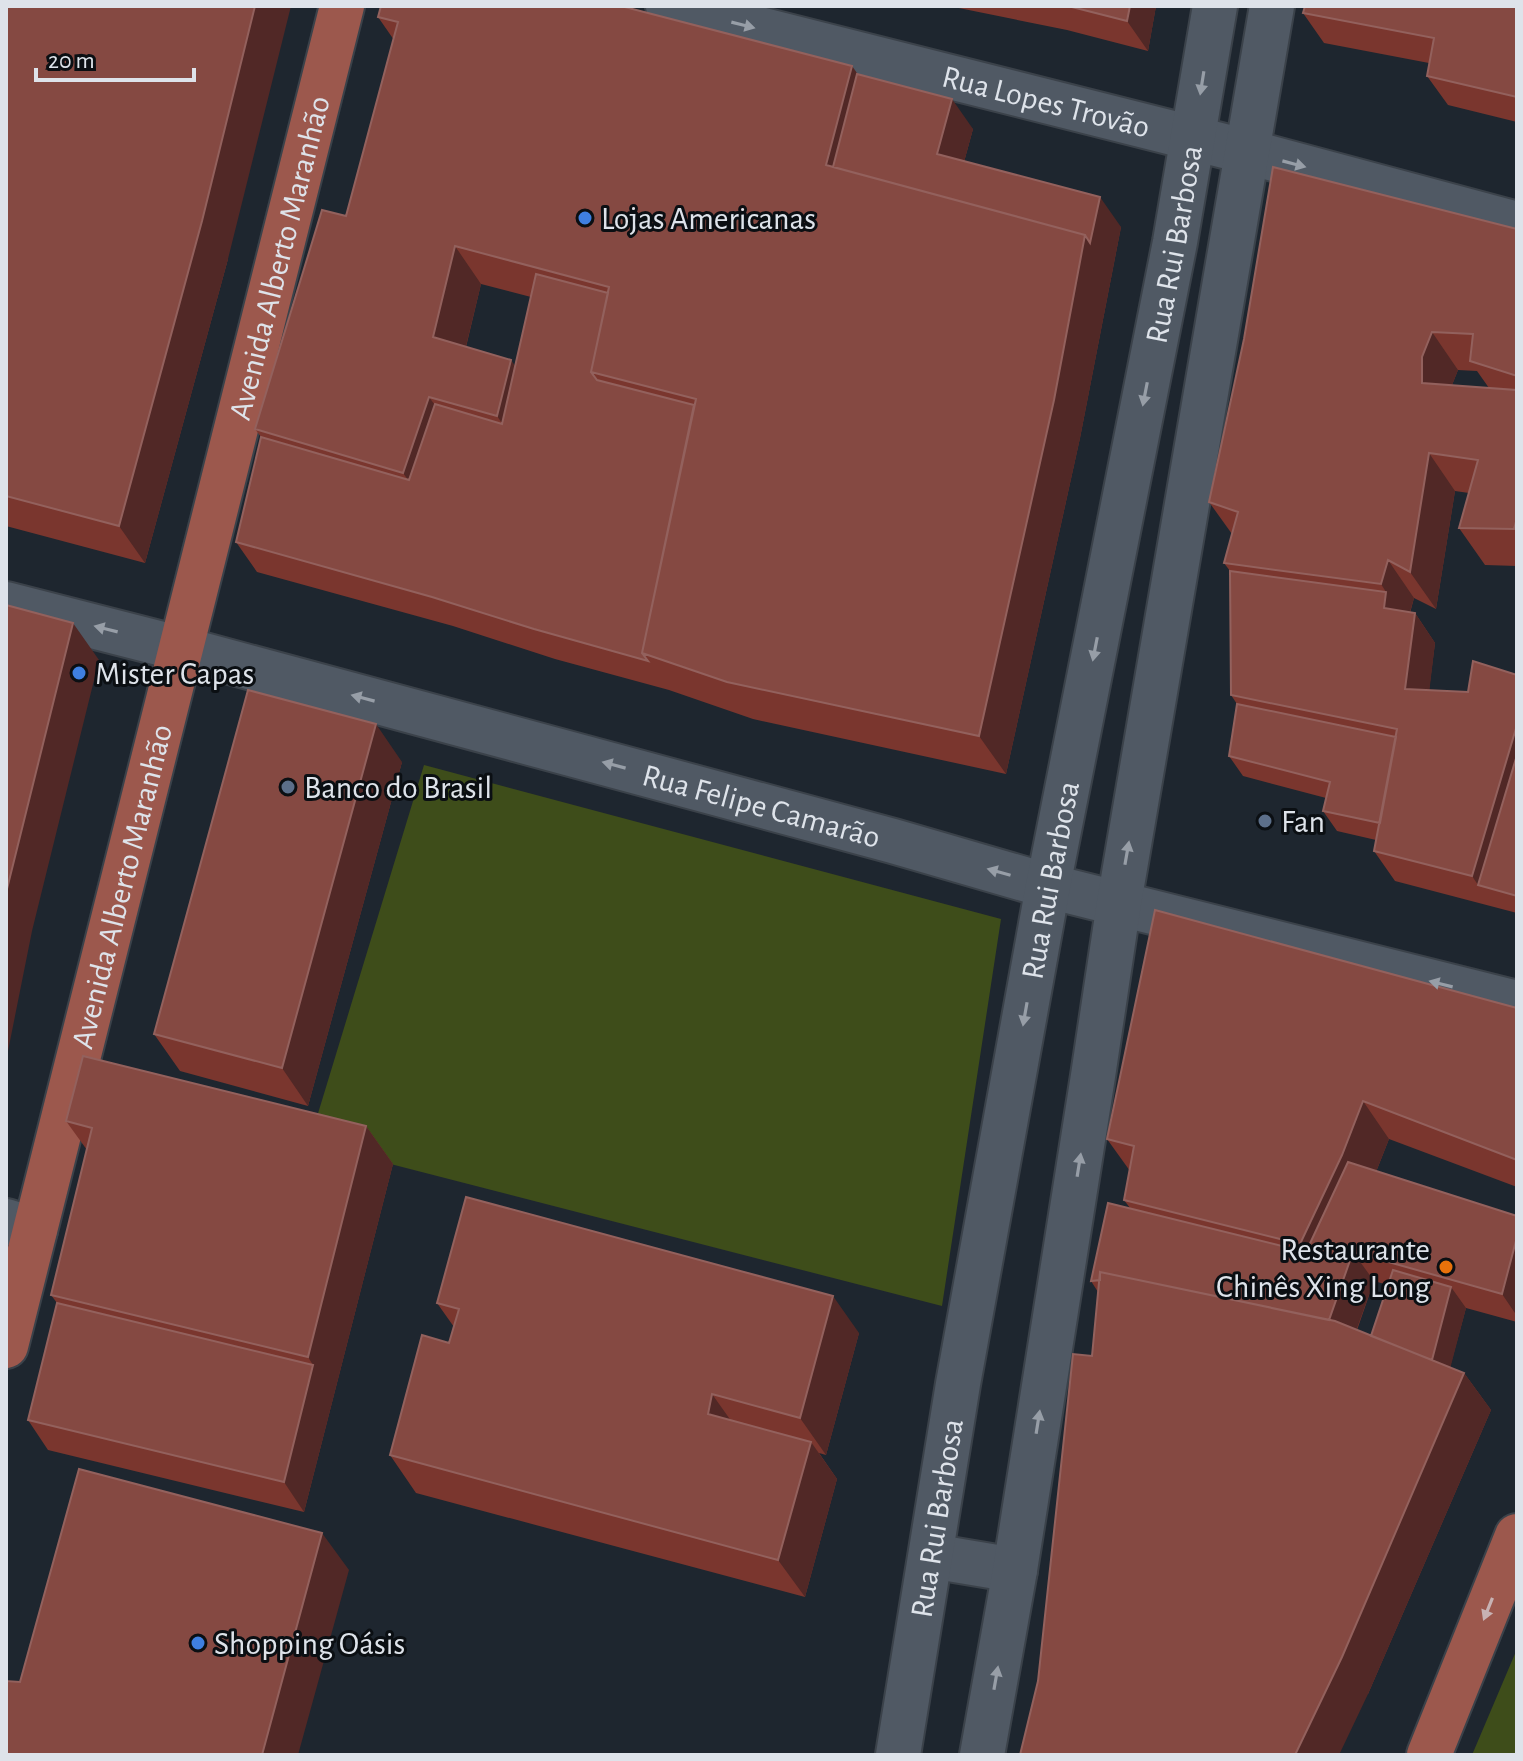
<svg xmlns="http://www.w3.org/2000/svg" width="1523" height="1761" font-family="'Alegreya Sans',sans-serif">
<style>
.green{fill:#3e4d1a}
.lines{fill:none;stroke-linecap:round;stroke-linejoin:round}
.minor-casing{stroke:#3b424a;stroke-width:48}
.major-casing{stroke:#3b424a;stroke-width:48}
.minor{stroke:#505964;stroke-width:44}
.major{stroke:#9c584d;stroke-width:44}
.wall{fill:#7a362e;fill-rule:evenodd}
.shaded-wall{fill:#512826}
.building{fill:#854942;stroke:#93615d;stroke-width:2}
.oneway{fill:#979ea7}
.oneway2{fill:#c7b2b3}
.shop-dot{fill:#3f7fe0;stroke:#0b0f13;stroke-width:3}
.service-dot{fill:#5c6f8a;stroke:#0b0f13;stroke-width:3}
.food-dot{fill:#e8710a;stroke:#0b0f13;stroke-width:3}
.labels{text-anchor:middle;stroke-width:6;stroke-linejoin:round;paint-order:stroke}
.street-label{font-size:32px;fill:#dee3ea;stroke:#0b0f13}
.poi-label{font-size:32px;fill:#dee3ea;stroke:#0b0f13;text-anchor:start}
</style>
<rect width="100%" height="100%" fill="#1e262f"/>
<!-- green -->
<path class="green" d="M424,765L1001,919L942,1306L309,1143Z
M1517,1649V1755H1472Z"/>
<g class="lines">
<defs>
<g id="minor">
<path id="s1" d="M668,6L1248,152L1517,224"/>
<path id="s2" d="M6,604L182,649L893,841L1048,886L1517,1003"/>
<path d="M6,1221L35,1230"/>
<path d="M931,1556L1015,1570"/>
<path id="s3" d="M898,1755L958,1384L1048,886L1175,242L1215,6"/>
<path d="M982,1755L1015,1570L1093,1076L1119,903L1272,6"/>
</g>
<g id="major">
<path id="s4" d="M6,1346L342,6"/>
<path d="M1429,1755L1517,1536"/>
</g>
</defs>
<!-- minor casing -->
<use href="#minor" class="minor-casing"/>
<!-- major casing -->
<use href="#major" class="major-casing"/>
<!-- minor -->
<use href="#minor" class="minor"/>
<!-- major -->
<use href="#major" class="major"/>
</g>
<!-- wall -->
<path class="wall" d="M6,6L228,259L145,563L6,526Z
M949,6H1156L1148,51L1067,30Z
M1517,6V122L1448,105L1427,76L1429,63L1324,43L1303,13Z
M378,17L852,66L857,74L973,129L964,162L1121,227L1080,438L1006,774L753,719L669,690L555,659L453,626L257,572L236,542L261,437L255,429L346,216L394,40ZM481,284L531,297L515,366L466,347Z
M1517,229V566L1485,565L1459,528L1469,493L1455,491L1436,609L1414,598L1410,613H1415L1435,643L1429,690L1468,692L1517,675V913L1395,881L1374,851L1376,840L1337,831L1323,811L1326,798L1243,776L1229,756L1237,704L1231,695L1230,571L1224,563L1232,534L1209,502ZM1458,370L1477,371L1489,388L1452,385Z
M402,762L308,1106L180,1071L154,1034Z
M1517,1008V1187L1389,1139L1376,1172L1517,1216V1322L1466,1308L1450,1367L1464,1373L1491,1410L1368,1694L1038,1681L1092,1356L1098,1292L1091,1281L1130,1208L1124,1200L1130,1171L1107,1139ZM1374,1281L1388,1285L1371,1336L1357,1330Z
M66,1121L366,1126L393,1164L304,1512L48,1450L28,1420L57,1303L51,1295L87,1150Z
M437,1303L859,1333L826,1455L819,1453L837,1479L805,1597L416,1493L390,1455L449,1343L454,1327Z"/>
<!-- shaded-wall -->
<path class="shaded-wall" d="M255,6H291L228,259L145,563L119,526Z
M1130,6H1156L1148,51L1127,21Z
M852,66L878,103L858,180L826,165Z
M952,99L973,129L958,184L937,154Z
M1100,197L1121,227L1080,438L1006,774L979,736L1085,235Z
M455,246L481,284L459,375L433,337Z
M1432,332L1458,370L1448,395L1422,383V357Z
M511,360L537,397L523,453L497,416Z
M429,397L456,434L430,510L403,473Z
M1429,453L1455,491L1436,609L1410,572Z
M1388,560L1414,598L1407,622L1384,608L1386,592L1381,584Z
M1415,613L1435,643L1426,719L1405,689Z
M73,623L99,660L32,931L6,1061V893Z
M376,724L402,762L308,1106L282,1068Z
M1517,725V825L1478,885L1472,876Z
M1363,1101L1389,1139L1368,1192L1326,1281L1300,1244Z
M366,1126L393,1164L304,1512L284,1482L313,1365L308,1357Z
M1517,1237V1316L1502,1294Z
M1353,1252L1374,1281L1347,1356L1327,1326Z
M1451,1287L1466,1308L1444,1392L1429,1371Z
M833,1296L859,1333L826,1455L800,1418Z
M1464,1373L1491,1410L1368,1694L1339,1755H1295Z
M712,1394L739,1432L708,1414Z
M811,1442L837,1479L805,1597L778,1560Z
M322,1533L349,1570L298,1755H262Z"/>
<!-- building -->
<path class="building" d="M6,6H255L202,221L119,526L6,496Z
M381,6H621L852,66L826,165L1085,235L1054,400L979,736L727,682L642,653L696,399L591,372L609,287L455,246L433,337L511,360L497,416L429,397L403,473L255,429L322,210L346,216L398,22L378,17Z
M1068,6H1130L1127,21Z
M1305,6H1517V97L1427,76L1434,38L1303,13Z
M857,74L952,99L937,154L1100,197L1090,243L1085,235L833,167Z
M1273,167L1517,229V376L1470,361L1473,334L1432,332L1422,357V383L1516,390L1517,430V518L1514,529L1459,528L1478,460L1429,453L1410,572L1388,560L1381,584L1224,563L1238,512L1209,502L1244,339Z
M536,274L608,293L591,372L597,380L694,405L642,653L648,661L534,629L432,597L236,542L261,437L409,480L435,404L502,424Z
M1230,571L1386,592L1384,608L1415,613L1405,689L1468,692L1473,661L1517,675V725L1472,876L1374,851L1397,729L1231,695Z
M6,605L73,623L6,893Z
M248,690L376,724L282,1068L154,1034Z
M1237,704L1396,737L1380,823L1323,811L1330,782L1229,756Z
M1517,755V896L1478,885Z
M1155,910L1517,1008V1160L1363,1101L1342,1155L1300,1244L1124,1200L1134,1146L1107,1139Z
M83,1056L366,1126L308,1357L51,1295L92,1128L66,1121Z
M1348,1162L1517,1216V1237L1502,1294L1353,1252L1329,1320L1100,1272V1280L1091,1281L1108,1203L1306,1252Z
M466,1197L833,1296L800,1418L712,1394L708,1414L811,1442L778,1560L390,1455L422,1335L449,1343L459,1309L437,1303Z
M1393,1270L1451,1287L1432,1360L1371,1336Z
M1100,1272L1335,1321L1464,1373L1342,1657L1295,1755H1020L1038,1681L1073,1354L1092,1356Z
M57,1303L313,1365L284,1482L28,1420Z
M79,1469L322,1533L262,1755H6V1681L20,1682Z"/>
<!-- one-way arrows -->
<defs><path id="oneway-solid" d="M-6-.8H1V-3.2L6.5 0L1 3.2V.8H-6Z" transform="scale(2)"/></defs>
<g class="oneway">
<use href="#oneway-solid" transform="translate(743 25) rotate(14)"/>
<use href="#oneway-solid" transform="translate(1202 83) rotate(99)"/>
<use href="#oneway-solid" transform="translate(1294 164) rotate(15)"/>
<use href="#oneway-solid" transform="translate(1145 394) rotate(101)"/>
<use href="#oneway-solid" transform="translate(106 629) rotate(-166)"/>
<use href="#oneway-solid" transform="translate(1095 649) rotate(101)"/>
<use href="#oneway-solid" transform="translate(363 698) rotate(-165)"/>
<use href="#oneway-solid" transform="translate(614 765) rotate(-165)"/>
<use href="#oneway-solid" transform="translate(1127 853) rotate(-80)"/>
<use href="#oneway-solid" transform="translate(999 872) rotate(-164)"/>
<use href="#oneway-solid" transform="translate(1441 984) rotate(-166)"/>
<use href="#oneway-solid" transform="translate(1025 1014) rotate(100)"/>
<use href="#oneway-solid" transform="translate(1079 1165) rotate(-81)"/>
<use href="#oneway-solid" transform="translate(1038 1422) rotate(-81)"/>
<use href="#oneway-solid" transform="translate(996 1678) rotate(-80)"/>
</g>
<use class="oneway2" href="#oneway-solid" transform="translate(1488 1609) rotate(112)"/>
<!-- markers -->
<g class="shop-dot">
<circle cx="585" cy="218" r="8"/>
<circle cx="79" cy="673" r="8"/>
<circle cx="198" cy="1643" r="8"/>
</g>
<g class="service-dot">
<circle cx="288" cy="787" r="8"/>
<circle cx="1265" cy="821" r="8"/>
</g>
<circle class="food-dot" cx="1446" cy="1267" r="8"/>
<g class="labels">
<!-- street labels -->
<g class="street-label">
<text dy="11" stroke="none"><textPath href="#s1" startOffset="390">Rua Lopes Trovão</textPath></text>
<text dy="11" stroke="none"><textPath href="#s3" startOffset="1536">Rua Rui Barbosa</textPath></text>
<text dy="11" stroke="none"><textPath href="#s4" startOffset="1122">Avenida Alberto Maranhão</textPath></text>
<text dy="11" stroke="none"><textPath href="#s2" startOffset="782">Rua Felipe Camarão</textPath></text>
<text dy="11" stroke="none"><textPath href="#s3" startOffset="888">Rua Rui Barbosa</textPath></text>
<text dy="11" stroke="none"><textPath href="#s4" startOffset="474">Avenida Alberto Maranhão</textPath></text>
<text dy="11" stroke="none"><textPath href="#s3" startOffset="240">Rua Rui Barbosa</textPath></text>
</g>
<!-- poi labels -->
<g class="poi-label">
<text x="601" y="229">Lojas Americanas</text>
<text x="95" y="684">Mister Capas</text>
<text x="304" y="798">Banco do Brasil</text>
<text x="1281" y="832">Fan</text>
<text x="1430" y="1260" text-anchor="end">Restaurante<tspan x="1430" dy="37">Chinês Xing Long</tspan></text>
<text x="214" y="1654">Shopping Oásis</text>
</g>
</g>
<!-- border -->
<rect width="1523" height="1761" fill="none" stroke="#dee3ea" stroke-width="16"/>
<!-- scale -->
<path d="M36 68v12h158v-12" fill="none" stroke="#dee3ea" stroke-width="4"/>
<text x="48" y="68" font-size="24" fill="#dee3ea" stroke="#0b0f13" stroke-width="6" paint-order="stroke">20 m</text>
</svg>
